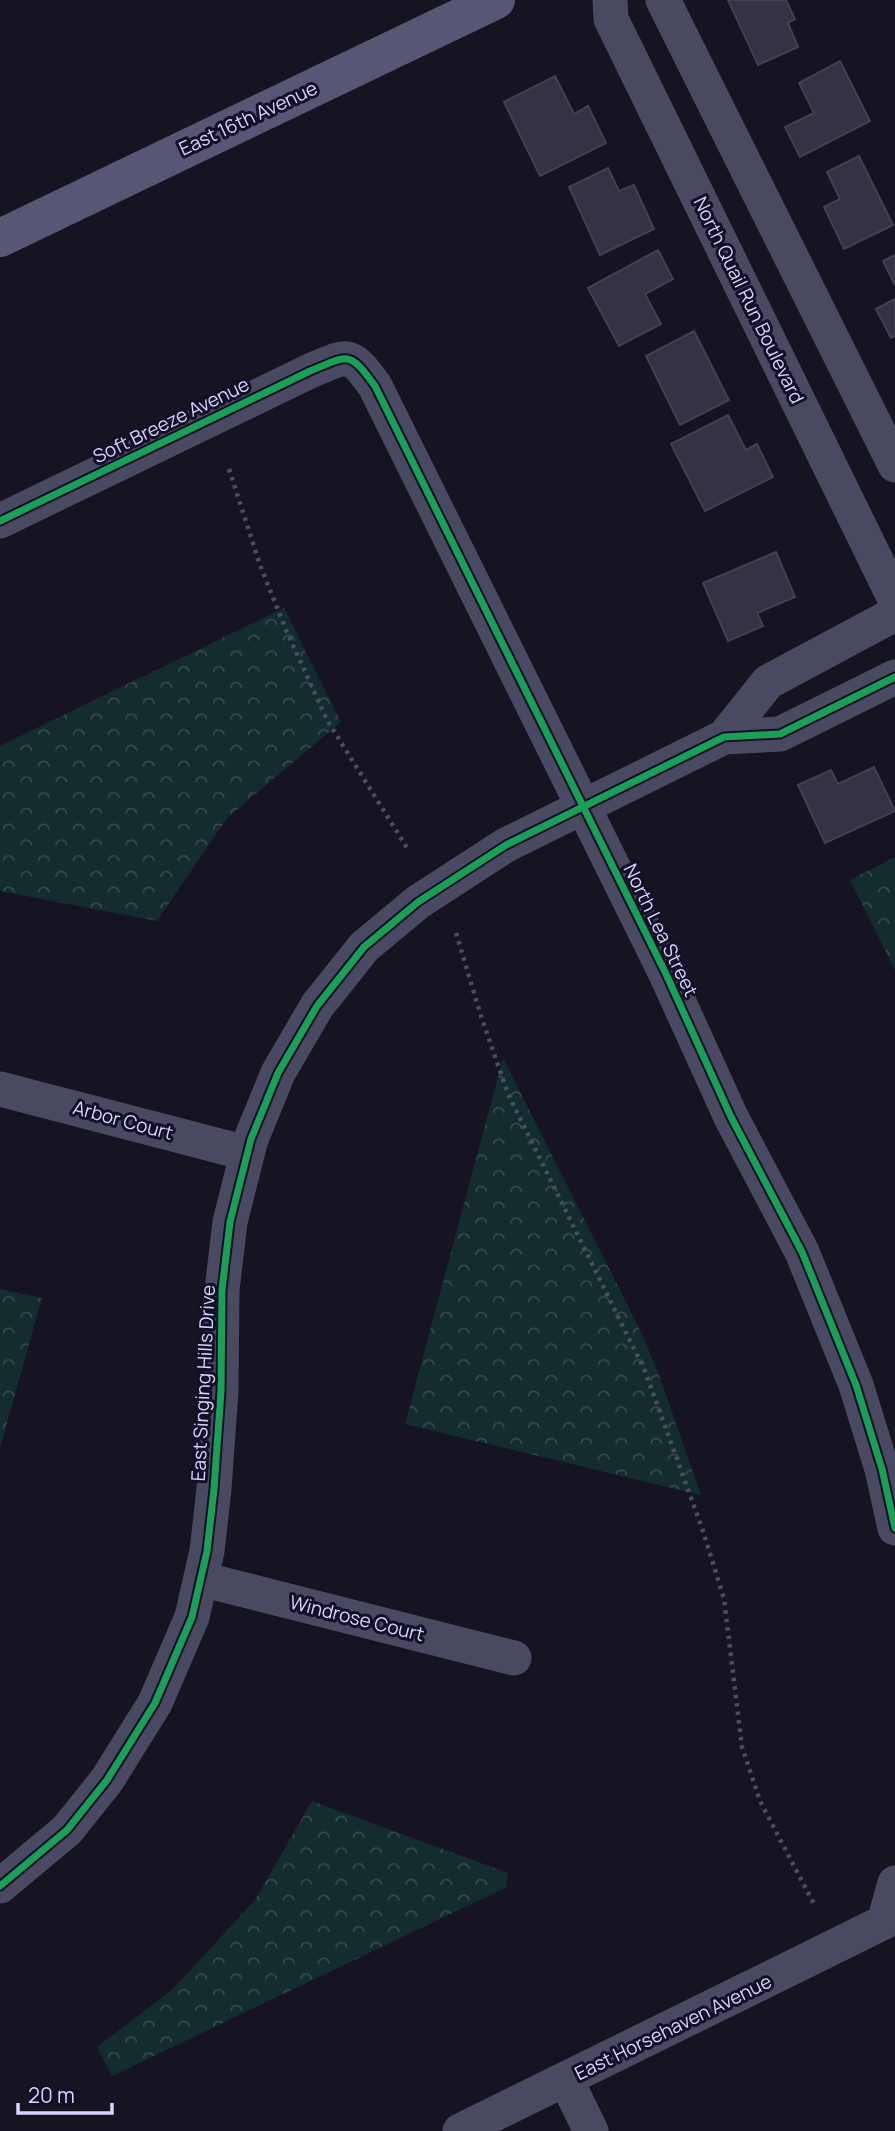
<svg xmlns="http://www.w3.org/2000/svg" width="895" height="2131" font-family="Manrope,sans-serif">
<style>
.park{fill:url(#park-crowns)}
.building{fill:#343243;stroke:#433f54;stroke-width:2}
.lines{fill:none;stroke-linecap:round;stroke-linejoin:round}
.path{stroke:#44505f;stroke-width:4.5;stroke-dasharray:3.5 5;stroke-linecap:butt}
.street{stroke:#4a4962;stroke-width:35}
.secondary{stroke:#575674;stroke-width:38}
.cycleway-casing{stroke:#130f26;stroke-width:11}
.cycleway{stroke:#1a9f57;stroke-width:7}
.labels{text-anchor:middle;stroke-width:6;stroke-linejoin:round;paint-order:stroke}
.street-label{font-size:19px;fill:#d9d4ff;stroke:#130f26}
</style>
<defs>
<pattern id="park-crowns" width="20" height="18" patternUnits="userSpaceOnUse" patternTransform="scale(1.75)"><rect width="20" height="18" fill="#132c2d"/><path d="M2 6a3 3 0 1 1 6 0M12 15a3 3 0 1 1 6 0" fill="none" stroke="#354a4c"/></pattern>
</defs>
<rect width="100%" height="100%" fill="#161421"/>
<!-- park -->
<path class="park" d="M284,608L341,722L227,818L157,921L0,891V746Z
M895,857V970L850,880Z
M503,1058L641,1332L658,1372L701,1495L405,1424Z
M0,1289L42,1298L0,1448Z
M312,1801L508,1873L507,1887L112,2076L97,2047L173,1989L255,1900Z"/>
<!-- building -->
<path class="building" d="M728,0H786L795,19L788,23L798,47L758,65Z
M840,61L870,121L800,157L785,127L814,113L799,83Z
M555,76L574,114L588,106L606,143L540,176L504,102Z
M859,156L893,225L844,249L824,207L840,199L827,172Z
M608,168L619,191L634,185L654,229L600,255L569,187Z
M658,250L673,279L645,294L661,324L619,346L588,288Z
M895,255V285L883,261Z
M895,299V336L891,338L876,309Z
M694,331L729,400L680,425L646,356Z
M728,415L746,450L757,444L773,477L705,511L671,444Z
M776,552L795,597L757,613L763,626L728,641L703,583Z
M874,767L895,811L825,843L798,785L831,770L838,784Z"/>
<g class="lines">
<!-- path -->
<path class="path" d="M229,469L260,565L286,630L327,720L409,851
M456,933L481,1016L508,1094L645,1371L703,1531L724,1599L742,1747L760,1801L815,1906"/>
<!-- street -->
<path class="street" d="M610,0L611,19L895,599
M663,0L895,465
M0,521L310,371C349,355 349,350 375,386L666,974L731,1117L802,1252L856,1385L882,1469L895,1528
M724,737L768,682L895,614
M0,1089L246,1153
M201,1579L514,1658
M0,1886L67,1830L107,1780L155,1703L192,1617L207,1551L214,1489L221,1391L222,1290L230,1222L251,1139L278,1073L317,1006L364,947L418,902L506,845L724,737L780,734L895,677
M566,2080L591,2131
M460,2131L884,1922L895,1883"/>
<!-- secondary -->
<path class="secondary" d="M0,238L496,0"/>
<defs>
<path id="cycleway" d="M0,521L310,371C349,355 349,350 375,386L666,974L731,1117L802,1252L856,1385L882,1469L895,1528
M0,1886L67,1830L107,1780L155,1703L192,1617L207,1551L214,1489L221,1391L222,1290L230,1222L251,1139L278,1073L317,1006L364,947L418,902L506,845L724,737L780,734L895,677"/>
</defs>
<!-- cycleway casing -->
<use href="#cycleway" class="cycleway-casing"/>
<!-- cycleway -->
<use href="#cycleway" class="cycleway"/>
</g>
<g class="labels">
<!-- street labels -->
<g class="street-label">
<text transform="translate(248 118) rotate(-25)" y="7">East 16th Avenue</text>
<text transform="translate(749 300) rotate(64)" y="7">North Quail Run Boulevard</text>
<text transform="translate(171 420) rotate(-26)" y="7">Soft Breeze Avenue</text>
<text transform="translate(661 930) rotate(64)" y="7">North Lea Street</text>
<text transform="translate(123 1120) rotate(15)" y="7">Arbor Court</text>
<text transform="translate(203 1383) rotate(-87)" y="7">East Singing Hills Drive</text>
<text transform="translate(357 1618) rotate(14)" y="7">Windrose Court</text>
<text transform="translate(673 2027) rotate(-26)" y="7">East Horsehaven Avenue</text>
</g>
</g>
<!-- scale -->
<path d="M18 2103v10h94v-10" fill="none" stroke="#d9d4ff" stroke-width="3.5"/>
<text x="28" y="2103" font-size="21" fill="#d9d4ff" stroke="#130f26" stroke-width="5" paint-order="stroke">20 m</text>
</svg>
